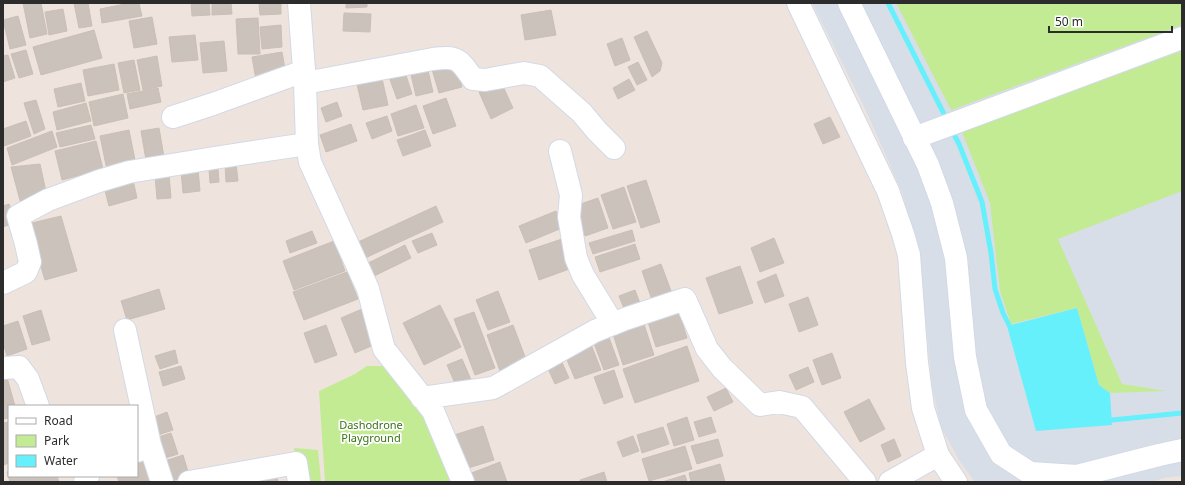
<svg xmlns="http://www.w3.org/2000/svg" width="1185" height="485" font-family="'Noto Sans',sans-serif">
<style>
.airport{fill:#d8dee8}
.green{fill:#c2eb94}
.water{fill:#65f0fc}
.lines{fill:none;stroke-linecap:round;stroke-linejoin:round}
.stream{stroke:#65f0fc;stroke-width:5}
.building{fill:#cac2bb;stroke:#cbbfb6}
.minor-casing{stroke:#d2d9e6;stroke-width:24}
.minor{stroke:#fff;stroke-width:22}
.labels{text-anchor:middle;stroke-width:3.5;stroke-linejoin:round;paint-order:stroke}
.park-label{font-size:11px;fill:#387212;stroke:#fff}
</style>
<rect width="100%" height="100%" fill="#efe4dd"/>
<!-- airport -->
<path class="airport" d="M812,3H1182V476L1164,478L1152,482H975L960,462L941,427L932,387L920,261L912,226L901,190L866,111Z"/>
<!-- green -->
<path class="green" d="M896,3H1182V25L951,110Z
M1182,51V191L1058,239L1122,384L1166,391L1110,393L1099,385L1077,308L1011,324L1000,291L990,203L962,132Z
M367,366H382L395,378L429,421L454,482H325L319,391L355,374Z
M294,448L318,450L321,482H299Z"/>
<!-- water -->
<path class="water" d="M1077,308L1099,385L1110,393L1112,425L1036,431L1007,326Z"/>
<g class="lines">
<!-- stream -->
<path class="stream" d="M888,3L947,120
M951,129L959,144L982,202L991,253L995,289L1003,313L1009,325
M1112,420L1182,413"/>
</g>
<!-- building -->
<path class="building" d="M23,3H41L47,34L30,38Z
M74,3H88L92,26L79,28Z
M130,3H139L142,16L102,23L100,9Z
M191,3H209L210,15L192,16Z
M212,3H231L232,14L212,15Z
M259,3H281V14L260,15Z
M346,3H367V7L346,8Z
M63,9L67,31L49,35L45,12Z
M551,10L556,35L525,40L521,15Z
M344,13L371,14L370,32L343,31Z
M18,16L26,45L10,49L3,20Z
M152,17L157,44L134,48L129,21Z
M258,18L260,54H238L236,19Z
M281,25L282,47L262,49L260,27Z
M94,30L102,58L41,75L33,47Z
M647,31L662,63L660,71L652,77L634,37Z
M195,35L198,60L172,62L169,37Z
M622,38L630,60L615,66L607,44Z
M224,41L227,71L203,73L200,43Z
M26,50L33,74L19,78L11,54Z
M282,52L286,75L256,80L252,57Z
M8,55L15,78L3,82V56Z
M157,56L162,86L143,90L137,60Z
M134,60L140,90L124,93L118,63Z
M454,60L462,87L439,93L431,66Z
M426,62L433,92L416,96L409,66Z
M638,62L647,80L637,85L628,67Z
M114,64L119,90L88,96L83,70Z
M404,69L412,94L397,99L388,74Z
M381,74L388,105L363,110L356,80Z
M629,79L635,90L618,99L613,88Z
M501,82L513,108L491,119L479,92Z
M81,83L85,101L58,107L54,89Z
M158,88L161,102L130,109L127,94Z
M123,94L128,118L94,126L89,102Z
M446,98L456,126L433,134L423,106Z
M36,100L45,129L34,134L24,103Z
M337,102L342,116L326,122L321,108Z
M86,103L91,121L57,130L53,112Z
M416,105L424,128L398,136L391,114Z
M387,116L392,131L372,139L366,123Z
M830,117L840,137L823,144L814,124Z
M26,121L31,136L4,146L3,129Z
M351,124L357,141L326,152L320,135Z
M91,125L95,139L60,147L56,133Z
M159,128L164,157L146,160L141,131Z
M129,130L136,165L107,170L100,136Z
M425,130L431,146L403,156L397,140Z
M52,131L57,147L12,165L7,148Z
M96,141L103,169L62,180L55,151Z
M236,163L238,181L226,182L225,164Z
M40,164L47,196L21,204L11,167Z
M218,168L219,182L210,183L209,169Z
M198,169L200,191L183,193L181,170Z
M169,174L171,198L157,199L155,175Z
M133,180L137,198L109,206L104,187Z
M646,180L660,222L641,228L627,186Z
M624,187L636,222L613,229L601,195Z
M598,198L608,228L585,236L575,206Z
M9,204L16,222L3,227V206Z
M436,206L443,222L363,259L356,243Z
M556,211L562,228L526,243L519,226Z
M61,216L77,271L45,280L28,224Z
M632,230L635,241L593,254L589,243Z
M312,231L317,243L290,253L286,241Z
M432,233L437,245L418,253L412,241Z
M565,238L575,267L539,280L529,250Z
M774,238L784,263L760,272L751,248Z
M334,241L345,271L294,290L283,261Z
M635,244L640,259L600,272L595,257Z
M405,245L411,258L370,278L364,265Z
M661,264L674,299L654,306L642,271Z
M740,266L753,303L719,314L706,278Z
M347,272L358,299L304,320L293,292Z
M776,274L784,296L765,303L757,282Z
M159,289L165,309L127,320L121,301Z
M635,290L643,311L627,316L619,296Z
M498,291L510,322L488,330L476,300Z
M808,297L818,325L799,332L789,304Z
M440,305L461,347L424,365L403,323Z
M362,309L376,344L355,353L341,318Z
M678,309L687,338L656,347L647,319Z
M41,310L50,340L32,345L23,316Z
M474,312L495,368L475,375L454,319Z
M642,318L654,355L623,365L611,328Z
M18,321L27,349L7,356L3,343V326Z
M326,325L337,355L315,363L304,333Z
M513,325L527,362L500,371L487,335Z
M607,332L619,365L604,370L592,338Z
M589,339L601,370L575,379L565,355Z
M687,346L699,381L635,403L623,369Z
M175,350L178,363L160,369L155,356Z
M832,353L841,378L822,385L813,360Z
M560,358L569,378L555,384L546,364Z
M462,359L472,382L457,388L447,365Z
M181,366L185,379L163,386L159,372Z
M808,367L814,382L796,390L789,375Z
M614,370L623,397L604,404L594,377Z
M6,374L15,406H9V418L3,419V375Z
M726,388L733,402L714,411L707,397Z
M869,399L885,429L860,442L844,412Z
M167,412L173,430L155,436L149,419Z
M687,417L694,440L674,446L667,424Z
M711,417L716,432L699,437L694,422Z
M9,422V463L3,465V423Z
M483,426L494,460L465,469L454,435Z
M663,427L669,444L642,453L637,435Z
M171,433L178,454L162,459L155,438Z
M633,436L639,451L623,457L617,442Z
M718,439L723,456L697,464L691,446Z
M894,439L901,456L888,462L881,445Z
M685,446L692,469L649,481L642,459Z
M183,455L189,475L169,482L162,462Z
M147,457L155,482H119L117,476H137V460Z
M500,462L507,482H472L469,474Z
M720,464L725,482H691L689,473Z
M9,471V476H57L59,482H10L7,472Z
M276,471L278,482H255L254,476Z
M604,472L607,482H580V480Z
M685,475L687,482H662Z"/>
<g class="lines">
<defs>
<path id="minor" d="M299,3L305,83L307,144L310,162L368,289L384,349L433,411L463,482
M798,3L888,191L903,234L909,255L917,363L923,408L938,455L956,482
M849,3L928,165L942,203L956,258L965,357L976,410L1001,454L1030,473L1077,476L1159,455L1182,450
M305,83L433,59C458,56 459,59 473,79L485,80L524,73L540,76L582,113L597,131L614,148
M173,117L213,104L304,71
M914,138L1182,38
M560,151L571,195L569,217L576,258L583,275L613,324
M3,283L26,272L30,262L26,244L18,216L48,200L99,181L129,172L214,158L307,144
M125,330L150,445L137,451
M3,368L19,367L28,379L38,406
M422,398L493,388L595,331L625,319L685,299L707,349L722,368L760,405L779,402L802,407L865,482
M150,445L162,482
M85,482L88,476
M189,482L296,463L299,482
M890,482L938,455"/>
</defs>
<!-- minor casing -->
<use href="#minor" class="minor-casing"/>
<!-- minor -->
<use href="#minor" class="minor"/>
</g>
<g class="labels">
<!-- park labels -->
<g class="park-label">
<text x="371" y="429">Dashodrone<tspan x="371" dy="13">Playground</tspan></text>
</g>
</g>
<!-- border -->
<rect width="1185" height="485" fill="none" stroke="#2c2c2c" stroke-width="8"/>
<!-- legend -->
<rect x="8" y="405" width="130" height="72" fill="#ffffff" stroke="#ababab"/>
<rect x="16" y="418" width="20" height="6" fill="#ffffff" stroke="#ababab"/>
<text x="44" y="425" font-size="12" fill="#2c2c2c">Road</text>
<rect x="16" y="435" width="20" height="12" fill="#c2eb94" stroke="#ababab"/>
<text x="44" y="445" font-size="12" fill="#2c2c2c">Park</text>
<rect x="16" y="455" width="20" height="12" fill="#65f0fc" stroke="#ababab"/>
<text x="44" y="465" font-size="12" fill="#2c2c2c">Water</text>
<!-- scale -->
<path d="M1049 26v6h123v-6" fill="none" stroke="#2c2c2c" stroke-width="2"/>
<text x="1055" y="26" font-size="12" fill="#2c2c2c" stroke="#ffffff" stroke-width="3" paint-order="stroke">50 m</text>
</svg>
